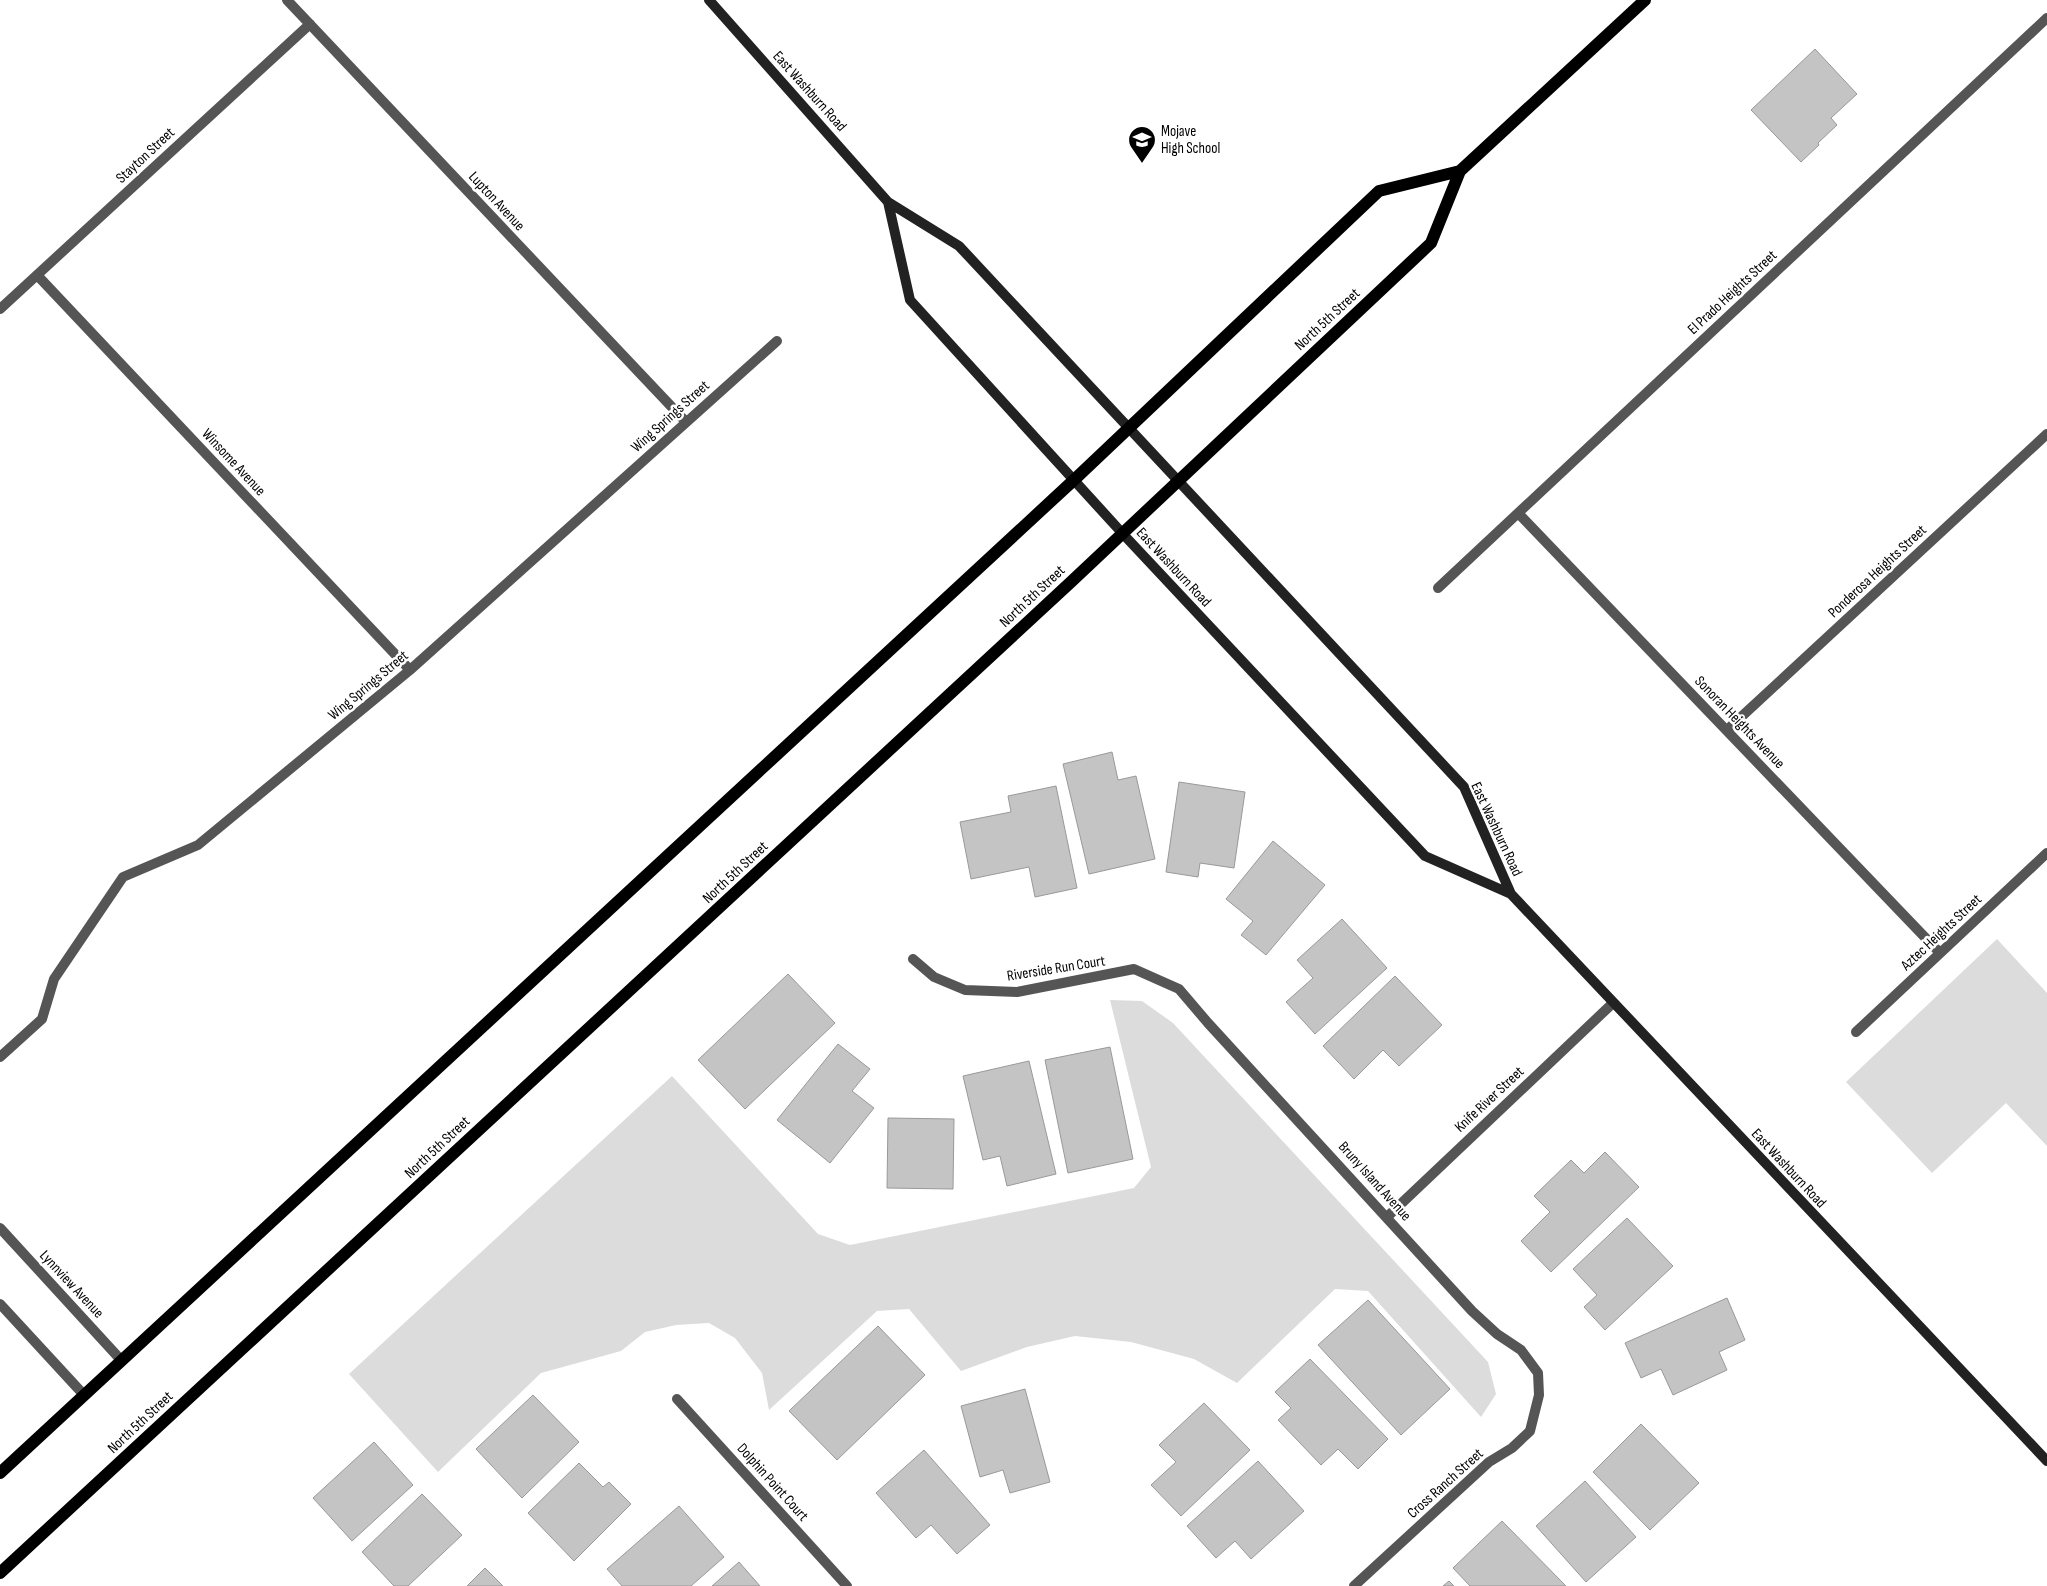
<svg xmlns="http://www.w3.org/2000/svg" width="2047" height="1586" font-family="'Sofia Sans Condensed',sans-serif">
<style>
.green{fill:#dcdcdc}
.building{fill:#c4c4c4;stroke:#999}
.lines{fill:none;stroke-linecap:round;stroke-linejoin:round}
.street{stroke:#555;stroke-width:10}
.secondary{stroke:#222;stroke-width:10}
.primary{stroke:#000;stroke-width:12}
.labels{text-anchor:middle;stroke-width:5;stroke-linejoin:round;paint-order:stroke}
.street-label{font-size:15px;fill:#000;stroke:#fff}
.poi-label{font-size:15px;fill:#000;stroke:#fff;text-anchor:start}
</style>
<rect width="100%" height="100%" fill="#fff"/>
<!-- green -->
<path class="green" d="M1997,939L2047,993V1146L2006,1103L1932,1173L1846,1082Z
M1110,1000L1142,1001L1173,1023L1488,1362L1496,1394L1481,1417L1368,1291L1335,1289L1237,1383L1194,1359L1131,1342L1075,1336L1027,1347L961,1371L909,1309L877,1311L769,1410L762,1373L735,1338L709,1323L676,1325L645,1332L621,1351L541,1373L438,1472L349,1374L672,1076L818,1234L850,1245L1134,1188L1151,1167Z"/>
<!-- building -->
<path class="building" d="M1815,49L1857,94L1831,118L1837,125L1818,143L1819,145L1801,162L1751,110Z
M1112,752L1118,780L1136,776L1155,859L1089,874L1063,764Z
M1179,782L1245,792L1234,868L1200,863L1198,877L1166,872Z
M1056,786L1077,888L1035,897L1029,867L971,879L960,822L1011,812L1008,796Z
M1273,841L1325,885L1266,955L1241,935L1253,921L1226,899Z
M1342,919L1387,968L1315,1034L1286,1002L1313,978L1297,960Z
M788,974L835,1023L745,1109L698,1060Z
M1395,976L1442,1025L1399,1066L1383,1050L1354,1079L1323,1046Z
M838,1044L870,1069L852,1091L874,1108L830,1163L777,1120Z
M1110,1047L1133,1159L1068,1173L1045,1060Z
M1029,1061L1056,1174L1007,1186L1000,1156L983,1160L963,1076Z
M888,1118L954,1119L953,1189L887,1188Z
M1605,1152L1639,1187L1551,1272L1521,1241L1550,1212L1534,1196L1571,1160L1584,1173Z
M1627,1218L1673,1266L1605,1330L1584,1307L1597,1295L1573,1269Z
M1727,1298L1745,1340L1719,1352L1727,1370L1673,1395L1661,1369L1641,1378L1625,1343Z
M1368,1300L1450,1389L1401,1435L1318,1345Z
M878,1326L925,1375L837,1460L789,1411Z
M1310,1359L1388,1439L1358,1469L1338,1449L1321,1465L1278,1420L1291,1408L1275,1392Z
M1025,1389L1050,1482L1010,1493L1003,1470L980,1477L961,1406Z
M533,1395L579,1442L522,1498L476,1449Z
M1204,1403L1250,1450L1181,1516L1151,1485L1176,1462L1159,1445Z
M1641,1424L1699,1483L1650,1530L1593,1472Z
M374,1442L413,1485L352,1541L313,1498Z
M924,1450L990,1525L957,1554L931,1525L916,1538L876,1493Z
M1258,1461L1304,1511L1251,1559L1235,1541L1216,1558L1187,1526Z
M579,1463L603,1487L609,1482L631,1504L574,1561L528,1513Z
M1585,1481L1636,1537L1586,1582L1536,1526Z
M422,1494L462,1535L408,1586H394L362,1552Z
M679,1506L724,1557L691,1586H622L607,1569Z
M1502,1521L1566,1586H1470L1453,1568Z
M739,1562L760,1586H712Z
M485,1568L503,1586H467Z
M1449,1581L1454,1586H1443Z"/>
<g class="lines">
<!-- street -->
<path class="street" d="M287,0L686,422
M37,275L410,670
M0,309L310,24
M1518,513L1940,953
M1438,588L2047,18
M1727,730L2047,434
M913,959L934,977L965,990L1017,992L1134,969L1179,989L1208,1023L1472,1311L1497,1334L1521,1350L1538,1373L1539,1395L1530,1431L1512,1448L1489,1462L1354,1586
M1856,1032L2047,853
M0,1057L42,1019L54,979L123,877L198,845L410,670L777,341
M1387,1217L1613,1003
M0,1228L121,1360
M0,1304L84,1395
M677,1399L847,1586"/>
<!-- secondary -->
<path class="secondary" d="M709,0L888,202L959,246L1464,787L1511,894L2047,1461
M888,202L910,300L1123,534L1425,856L1511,894"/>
<!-- primary -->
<path class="primary" d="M0,1473L1075,479L1379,191L1460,171
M0,1573L1072,581L1431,243L1460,171L1645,0"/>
</g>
<!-- icons -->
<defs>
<symbol id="school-pin" viewBox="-11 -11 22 30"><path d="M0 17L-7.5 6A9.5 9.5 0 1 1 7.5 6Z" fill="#000" stroke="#fff"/><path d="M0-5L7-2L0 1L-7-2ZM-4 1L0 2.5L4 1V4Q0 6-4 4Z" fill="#fff"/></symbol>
</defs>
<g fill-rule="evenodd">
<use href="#school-pin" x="1126" y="124" width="32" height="43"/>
</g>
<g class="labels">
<!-- street labels -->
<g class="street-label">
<text transform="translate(810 91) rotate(48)" y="5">East Washburn Road</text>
<text transform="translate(145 155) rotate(-43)" y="5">Stayton Street</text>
<text transform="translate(497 201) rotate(47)" y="5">Lupton Avenue</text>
<text transform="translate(1732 292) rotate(-43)" y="5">El Prado Heights Street</text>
<text transform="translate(1327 319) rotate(-43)" y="5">North 5th Street</text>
<text transform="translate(670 416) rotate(-42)" y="5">Wing Springs Street</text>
<text transform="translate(234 462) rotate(47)" y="5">Winsome Avenue</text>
<text transform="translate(1174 567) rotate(47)" y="5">East Washburn Road</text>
<text transform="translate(1877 571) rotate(-43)" y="5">Ponderosa Heights Street</text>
<text transform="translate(1032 596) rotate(-43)" y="5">North 5th Street</text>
<text transform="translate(368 685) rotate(-40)" y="5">Wing Springs Street</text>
<text transform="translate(1740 722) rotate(46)" y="5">Sonoran Heights Avenue</text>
<text transform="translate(1497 829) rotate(65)" y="5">East Washburn Road</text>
<text transform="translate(735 872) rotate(-43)" y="5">North 5th Street</text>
<text transform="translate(1941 932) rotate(-43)" y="5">Aztec Heights Street</text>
<text transform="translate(1056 968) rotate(-9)" y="5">Riverside Run Court</text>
<text transform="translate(1489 1099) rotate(-43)" y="5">Knife River Street</text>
<text transform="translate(437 1147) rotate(-43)" y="5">North 5th Street</text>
<text transform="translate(1789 1168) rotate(47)" y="5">East Washburn Road</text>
<text transform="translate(1375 1181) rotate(48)" y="5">Bruny Island Avenue</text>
<text transform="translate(72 1284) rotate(47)" y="5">Lynnview Avenue</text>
<text transform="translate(140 1422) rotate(-43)" y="5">North 5th Street</text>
<text transform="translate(773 1482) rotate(48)" y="5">Dolphin Point Court</text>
<text transform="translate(1445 1483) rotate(-42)" y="5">Cross Ranch Street</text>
</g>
<!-- poi labels -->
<g class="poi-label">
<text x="1161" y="136">Mojave<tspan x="1161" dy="17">High School</tspan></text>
</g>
</g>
</svg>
